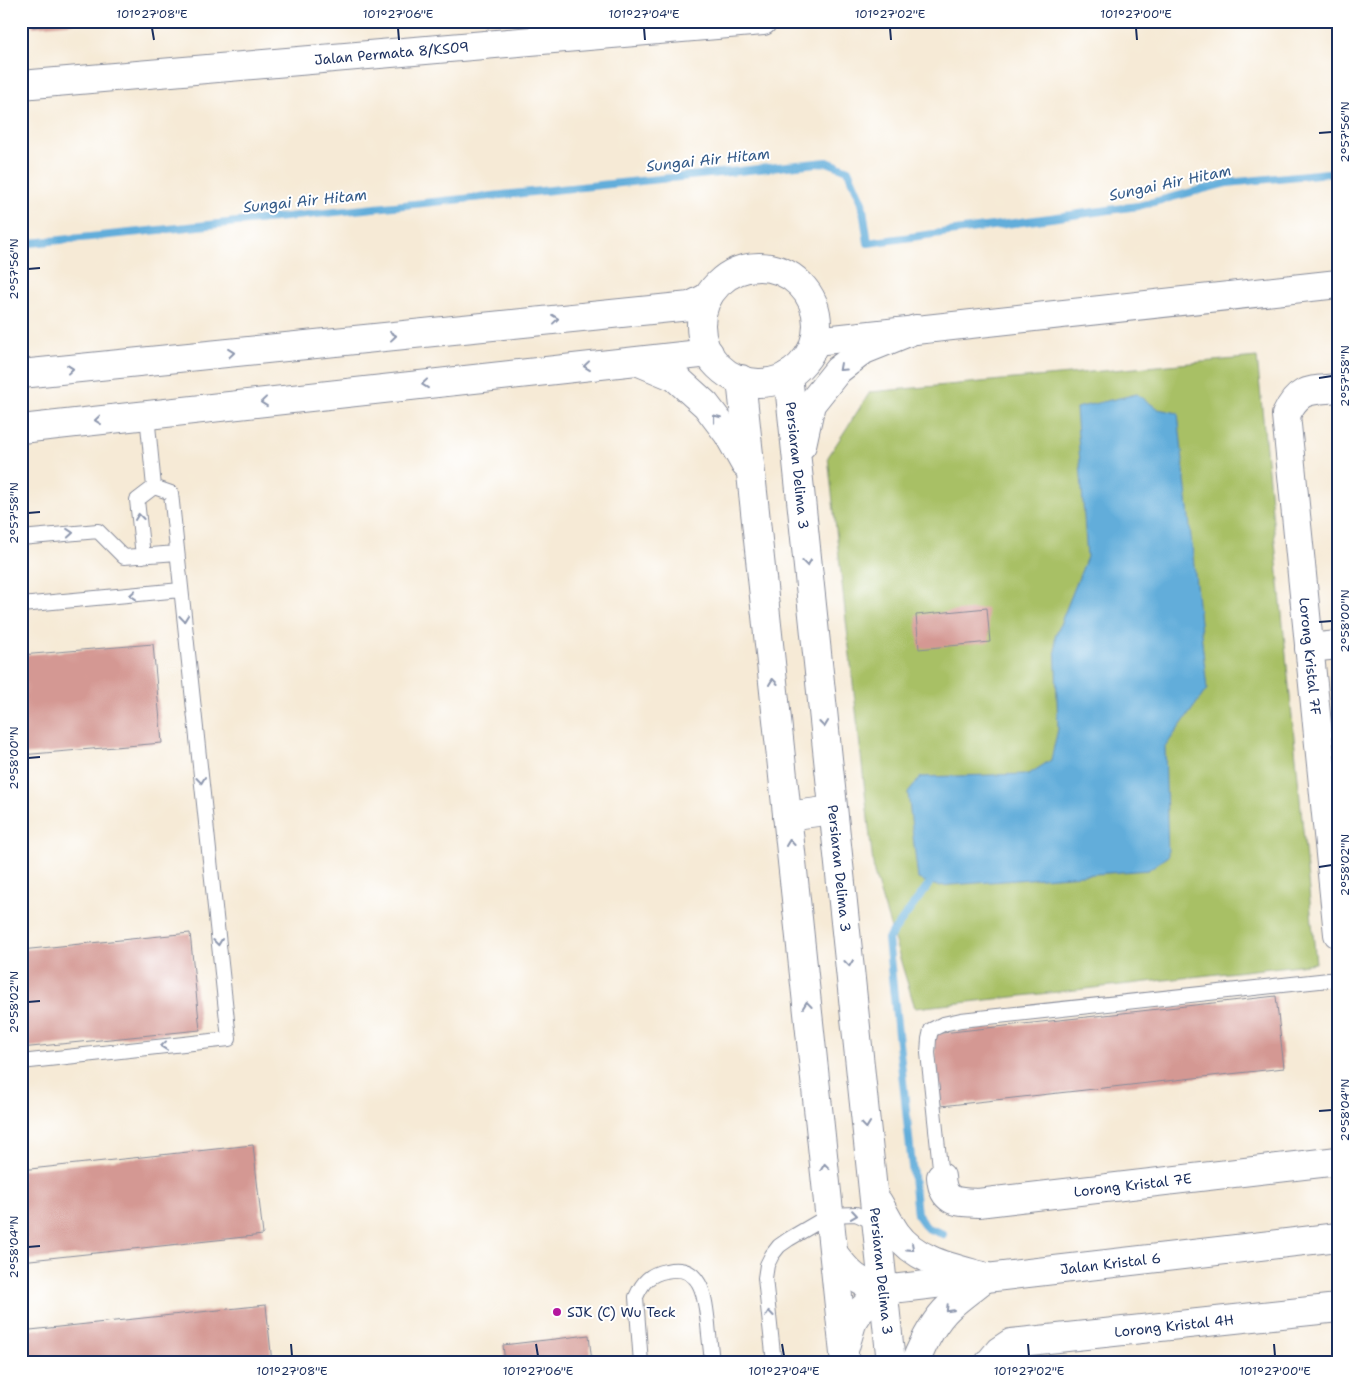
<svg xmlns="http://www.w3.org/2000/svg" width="1359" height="1384" font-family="'Shantell Sans',sans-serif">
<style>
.green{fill:#a8c065;stroke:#627862}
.water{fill:#62adda;stroke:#3e6e9c}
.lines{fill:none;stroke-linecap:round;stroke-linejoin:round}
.stream{stroke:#62adda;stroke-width:8}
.building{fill:#d49893}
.service-casing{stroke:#888c9a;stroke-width:16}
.minor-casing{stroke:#888c9a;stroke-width:30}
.tertiary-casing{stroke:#888c9a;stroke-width:30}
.service{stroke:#fff;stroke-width:14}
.minor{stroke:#fff;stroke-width:28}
.tertiary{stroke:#fff;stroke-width:28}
.oneway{stroke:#8d97ae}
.ticks{fill:none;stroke:#1b2f5e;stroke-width:2}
.poi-dot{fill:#b5179e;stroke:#fff;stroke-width:2}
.labels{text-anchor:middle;stroke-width:4;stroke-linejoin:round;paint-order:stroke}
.street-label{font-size:14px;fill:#1b2f5e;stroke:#fff}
.poi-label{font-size:14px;fill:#1b2f5e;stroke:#fff;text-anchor:start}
.water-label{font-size:15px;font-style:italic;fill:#345b89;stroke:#fff}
.neatline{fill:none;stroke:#1b2f5e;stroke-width:2}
.ticks-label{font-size:12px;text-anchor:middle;fill:#1b2f5e}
</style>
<rect width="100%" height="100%" fill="#fff"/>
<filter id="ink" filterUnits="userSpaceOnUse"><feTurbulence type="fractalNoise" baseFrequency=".02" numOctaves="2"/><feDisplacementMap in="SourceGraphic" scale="10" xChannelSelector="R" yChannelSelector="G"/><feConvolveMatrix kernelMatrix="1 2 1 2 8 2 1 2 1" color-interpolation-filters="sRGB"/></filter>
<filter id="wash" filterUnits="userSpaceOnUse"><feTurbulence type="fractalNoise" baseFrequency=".0096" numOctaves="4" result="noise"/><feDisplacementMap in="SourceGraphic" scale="20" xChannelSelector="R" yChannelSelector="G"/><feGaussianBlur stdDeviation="1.12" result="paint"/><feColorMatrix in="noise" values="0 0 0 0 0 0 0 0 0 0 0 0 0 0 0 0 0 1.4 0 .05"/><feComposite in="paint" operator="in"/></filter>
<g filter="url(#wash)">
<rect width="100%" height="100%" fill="#f6ead6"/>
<!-- green -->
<path class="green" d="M1257,357L1316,963L915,1008L874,873L828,457L870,392Z"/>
<!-- water -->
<path class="water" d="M1137,394L1158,409L1178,413L1207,689L1165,747L1168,856L1148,870L937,886L918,879L908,793L921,777L1029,774L1051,760L1058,729L1055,637L1087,557L1076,408Z"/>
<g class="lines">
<!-- stream -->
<path class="stream" d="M21,244L827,162L848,170L862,202L868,243L1138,206L1227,183L1338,172
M929,884L888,939L917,1214L927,1228L943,1234"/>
</g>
<g id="blocks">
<!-- building -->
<path class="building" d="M26,21H78V23L33,27Z
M987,608L990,642L919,649L916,615Z
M153,644L162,743L21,755V655Z
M190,933L200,1030L21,1048V950Z
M1276,996L1284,1068L941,1106L933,1034Z
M253,1145L263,1235L21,1261V1170Z
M266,1305L272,1363H21V1331Z
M589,1335L592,1363H505L503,1345Z"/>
</g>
</g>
<g filter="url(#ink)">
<use href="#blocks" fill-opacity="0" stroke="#888c9a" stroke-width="1"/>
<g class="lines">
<defs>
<path id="service" d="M147,415L154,487
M21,538L98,531L124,557L177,553
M143,556L137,500L154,487
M21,605L181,590
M21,1062L229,1039L171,493L154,487
M941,1177L928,1053L929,1039L931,1030L943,1024L961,1020L1338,979
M641,1363L636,1297C643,1281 650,1274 666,1271C703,1263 705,1299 708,1324C709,1337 711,1350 712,1363
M774,1363L765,1278L767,1265L772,1255L779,1246L789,1239L830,1215L856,1214L876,1223"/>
<g id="minor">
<path id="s1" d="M21,85L763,21"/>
<path d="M815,341L1338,284"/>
<path id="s2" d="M1338,388C1310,391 1299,387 1286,415L1338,934"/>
<path d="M1309,648L1338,645"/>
<path id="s3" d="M941,1177C943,1203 957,1202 978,1203L1338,1161"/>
<path id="s4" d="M883,1290L1338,1237"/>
<path id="s5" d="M989,1363L999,1351L1011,1343L1338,1308"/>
</g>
<g id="tertiary">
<circle cx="759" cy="325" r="58"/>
<path d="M639,362L675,377L706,405L728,434L745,464"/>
<path d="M21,374L690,306L708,297"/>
<path id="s6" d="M788,375L891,1363"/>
<path d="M741,379L845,1363"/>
<path d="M21,429L709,353"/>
<path d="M802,445L811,404L838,370L864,350L916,329"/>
<path d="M787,816L833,810"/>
<path d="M878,1202C884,1212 889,1223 896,1233C917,1262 954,1268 986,1277"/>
<path d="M834,1254C850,1275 857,1282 883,1290"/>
<path d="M845,1347L852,1323L859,1312L883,1290"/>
<path d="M915,1363C923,1343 933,1322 949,1307C961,1296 974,1287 986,1277"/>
</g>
</defs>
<!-- service casing -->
<use href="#service" class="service-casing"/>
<!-- minor casing -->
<use href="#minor" class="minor-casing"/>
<!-- tertiary casing -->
<use href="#tertiary" class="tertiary-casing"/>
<!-- service -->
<use href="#service" class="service"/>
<!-- minor -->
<use href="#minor" class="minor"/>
<!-- tertiary -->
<use href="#tertiary" class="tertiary"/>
</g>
<!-- one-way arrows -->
<defs><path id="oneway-chevron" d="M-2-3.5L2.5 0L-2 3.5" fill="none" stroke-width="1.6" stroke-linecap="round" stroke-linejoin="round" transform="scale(1.25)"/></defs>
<g class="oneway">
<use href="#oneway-chevron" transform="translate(555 319) rotate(-6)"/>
<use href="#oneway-chevron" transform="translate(393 336) rotate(-6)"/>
<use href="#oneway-chevron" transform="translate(231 353) rotate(-6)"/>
<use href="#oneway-chevron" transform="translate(587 366) rotate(174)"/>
<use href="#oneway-chevron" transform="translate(842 368) rotate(138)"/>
<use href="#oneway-chevron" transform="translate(70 369) rotate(-6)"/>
<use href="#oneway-chevron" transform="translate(425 384) rotate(174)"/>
<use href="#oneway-chevron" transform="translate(264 402) rotate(174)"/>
<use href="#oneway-chevron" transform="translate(716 418) rotate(-128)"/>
<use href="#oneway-chevron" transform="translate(98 420) rotate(174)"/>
<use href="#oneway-chevron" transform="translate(139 517) rotate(-97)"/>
<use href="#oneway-chevron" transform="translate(70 533) rotate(-5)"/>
<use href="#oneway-chevron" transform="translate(807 563) rotate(84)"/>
<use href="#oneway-chevron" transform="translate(133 595) rotate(175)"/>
<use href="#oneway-chevron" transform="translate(184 618) rotate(84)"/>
<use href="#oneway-chevron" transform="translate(773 682) rotate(-96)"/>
<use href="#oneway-chevron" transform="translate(824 724) rotate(84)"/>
<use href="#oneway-chevron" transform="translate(201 780) rotate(84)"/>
<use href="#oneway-chevron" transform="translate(790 843) rotate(-96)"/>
<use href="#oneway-chevron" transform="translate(218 942) rotate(84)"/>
<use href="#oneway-chevron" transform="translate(849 963) rotate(84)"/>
<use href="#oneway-chevron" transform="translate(807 1005) rotate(-96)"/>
<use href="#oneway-chevron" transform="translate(164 1046) rotate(174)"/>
<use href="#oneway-chevron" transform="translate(866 1125) rotate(84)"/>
<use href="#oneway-chevron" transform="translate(825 1167) rotate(-96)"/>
<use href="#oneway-chevron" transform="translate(854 1215) rotate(8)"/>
<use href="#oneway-chevron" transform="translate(911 1248) rotate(42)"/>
<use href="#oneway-chevron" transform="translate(949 1309) rotate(135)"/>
<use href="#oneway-chevron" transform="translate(769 1314) rotate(-96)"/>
</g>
</g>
<!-- ticks -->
<path class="ticks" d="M152,28L154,40M398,28L399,40M644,28L645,40M890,28L891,40M1136,28L1137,40M1319,133L1332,132M28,269L40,268M1319,378L1332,376M28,513L40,512M1319,622L1332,621M28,758L40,757M1319,867L1332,865M28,1002L40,1001M1319,1111L1332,1110M28,1247L40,1246M291,1344L292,1356M536,1344L538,1356M782,1344L784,1356M1028,1344L1029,1356M1274,1344L1275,1356"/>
<!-- markers -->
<circle class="poi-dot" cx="557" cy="1312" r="5"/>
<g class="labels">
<!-- street labels -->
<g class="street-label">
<text dy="5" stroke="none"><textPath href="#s1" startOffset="372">Jalan Permata 8/KS09</textPath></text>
<text dy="5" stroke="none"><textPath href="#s6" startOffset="91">Persiaran Delima 3</textPath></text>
<text dy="5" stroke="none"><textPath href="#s2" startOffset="306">Lorong Kristal 7F</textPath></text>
<text dy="5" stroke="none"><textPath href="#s6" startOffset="496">Persiaran Delima 3</textPath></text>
<text dy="5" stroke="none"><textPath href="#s3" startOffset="208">Lorong Kristal 7E</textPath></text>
<text dy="5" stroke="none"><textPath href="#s4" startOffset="229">Jalan Kristal 6</textPath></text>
<text dy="5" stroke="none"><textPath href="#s6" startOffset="901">Persiaran Delima 3</textPath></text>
<text dy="5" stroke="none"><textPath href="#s5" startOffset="194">Lorong Kristal 4H</textPath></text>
</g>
<!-- poi labels -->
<g class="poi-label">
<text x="567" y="1317">SJK (C) Wu Teck</text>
</g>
<!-- water labels -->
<g class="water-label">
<text transform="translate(708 160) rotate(-6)" y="5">Sungai Air Hitam</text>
<text transform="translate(1170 183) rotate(-12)" y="5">Sungai Air Hitam</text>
<text transform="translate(305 201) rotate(-6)" y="5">Sungai Air Hitam</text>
</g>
</g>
<!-- margin -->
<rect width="1359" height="1384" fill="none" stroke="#fff" stroke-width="55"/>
<rect x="28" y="28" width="1304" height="1328" class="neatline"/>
<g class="ticks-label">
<text x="152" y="18">101°27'08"E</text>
<text x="398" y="18">101°27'06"E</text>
<text x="644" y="18">101°27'04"E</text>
<text x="890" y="18">101°27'02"E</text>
<text x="1136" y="18">101°27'00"E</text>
<text transform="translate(1345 132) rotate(-90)" y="4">2°57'56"N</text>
<text transform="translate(14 269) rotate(-90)" y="4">2°57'56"N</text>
<text transform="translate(1345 376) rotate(-90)" y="4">2°57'58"N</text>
<text transform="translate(14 513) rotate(-90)" y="4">2°57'58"N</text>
<text transform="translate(1345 621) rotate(-90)" y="4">2°58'00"N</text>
<text transform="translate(14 758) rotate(-90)" y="4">2°58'00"N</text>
<text transform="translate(1345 865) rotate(-90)" y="4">2°58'02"N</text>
<text transform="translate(14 1002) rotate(-90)" y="4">2°58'02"N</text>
<text transform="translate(1345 1110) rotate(-90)" y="4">2°58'04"N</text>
<text transform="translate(14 1247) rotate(-90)" y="4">2°58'04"N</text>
<text x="292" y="1375">101°27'08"E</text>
<text x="538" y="1375">101°27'06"E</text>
<text x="784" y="1375">101°27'04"E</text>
<text x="1029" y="1375">101°27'02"E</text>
<text x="1275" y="1375">101°27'00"E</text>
</g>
</svg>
